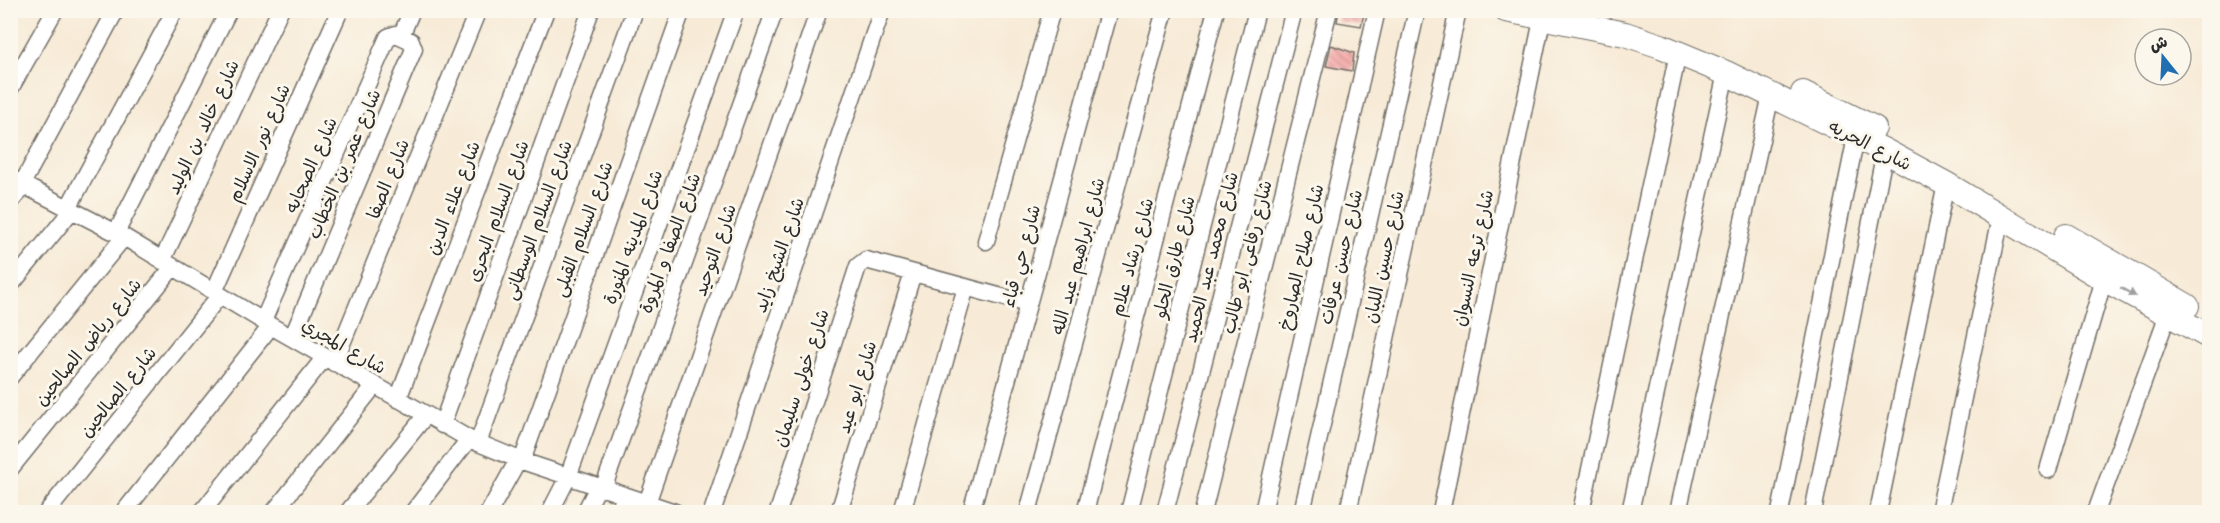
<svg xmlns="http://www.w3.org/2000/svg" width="2220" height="523" font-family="Kalam,'Playpen Sans Arabic',sans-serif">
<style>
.building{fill:url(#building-back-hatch)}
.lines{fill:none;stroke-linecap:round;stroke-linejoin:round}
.minor-casing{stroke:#726e67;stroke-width:19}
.secondary-casing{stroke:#726e67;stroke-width:26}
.minor{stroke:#fff;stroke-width:16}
.secondary{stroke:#fff;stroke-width:24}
.oneway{fill:#a0a0a0}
.labels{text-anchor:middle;stroke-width:6;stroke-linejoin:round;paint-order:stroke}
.street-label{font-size:18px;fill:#2b2b2b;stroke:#fbf7ec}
</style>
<defs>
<pattern id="building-back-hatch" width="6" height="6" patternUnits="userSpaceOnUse" patternTransform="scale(1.5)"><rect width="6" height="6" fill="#f5a9a8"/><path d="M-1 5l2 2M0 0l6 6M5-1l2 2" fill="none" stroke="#c78a89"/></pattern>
</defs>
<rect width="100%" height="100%" fill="#fbf7ec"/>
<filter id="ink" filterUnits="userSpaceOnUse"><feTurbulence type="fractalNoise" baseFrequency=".0167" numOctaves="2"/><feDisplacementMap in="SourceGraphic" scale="12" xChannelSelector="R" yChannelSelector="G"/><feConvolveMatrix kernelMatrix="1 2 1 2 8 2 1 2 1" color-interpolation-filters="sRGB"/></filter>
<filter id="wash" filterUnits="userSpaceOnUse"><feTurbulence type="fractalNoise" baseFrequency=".008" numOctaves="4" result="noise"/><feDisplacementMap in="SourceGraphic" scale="24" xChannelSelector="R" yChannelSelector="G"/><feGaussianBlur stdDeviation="1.35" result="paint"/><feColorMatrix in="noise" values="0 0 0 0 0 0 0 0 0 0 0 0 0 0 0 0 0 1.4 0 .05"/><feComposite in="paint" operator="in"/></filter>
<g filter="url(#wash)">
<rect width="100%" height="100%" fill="#f7ead6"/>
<g id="blocks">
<!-- building -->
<path class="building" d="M1339,10H1365L1361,26L1337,22Z
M1331,45L1354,53L1352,71L1326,66Z"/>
</g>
</g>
<g filter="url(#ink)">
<use href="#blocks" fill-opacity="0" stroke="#726e67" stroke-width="1.5"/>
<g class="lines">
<defs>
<path id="minor" d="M401,36L412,10
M10,89L55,10
M10,178L124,237L271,326L469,439L522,461L675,512
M22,184L116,10
M10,202L25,186
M68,208L175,10
M116,233L229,10
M986,241L1052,10
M162,261L280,10
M10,286L72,210
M214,292L340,10
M263,321L388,37L396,34L411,41L414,49L292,338
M334,363L478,10
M10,377L124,237
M398,399L546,10
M442,425L591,10
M478,443L635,10
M522,461L682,10
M10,469L173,267
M2048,470L2104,279
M603,489L775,10
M647,503L819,10
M47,512L220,295
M124,512L271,326
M202,512L325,357
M274,512L374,386
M348,512L426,415
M413,512L469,439
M489,512L518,460
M550,512L568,477L736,10
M585,512L598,487
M618,512L626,496
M712,512L882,10
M778,512L858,266L866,260L1028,304
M839,512L913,273
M902,512L966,287
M971,512L1109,10
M1028,512L1165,10
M1085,512L1216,10
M1129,512L1257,10
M1165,512L1294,10
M1203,512L1329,10
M1263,512L1377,10
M1302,512L1417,10
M1348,512L1458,10
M1441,512L1544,10
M1581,512L1678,53
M1630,512L1726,73
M1678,512L1771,95
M1780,512L1856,137
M1813,512L1885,151
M1878,512L1946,184
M1939,512L2001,217
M2096,512L2168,314"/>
<path id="secondary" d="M1506,10L1625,34L1661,46L1726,73L1885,151L1946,184L2104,279L2210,337
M1803,93L1874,128
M2066,236L2187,306"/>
</defs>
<!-- minor casing -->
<use href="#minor" class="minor-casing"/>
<!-- secondary casing -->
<use href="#secondary" class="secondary-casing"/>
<!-- minor -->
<use href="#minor" class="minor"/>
<!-- secondary -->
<use href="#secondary" class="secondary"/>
</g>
<!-- one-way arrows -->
<defs><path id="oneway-solid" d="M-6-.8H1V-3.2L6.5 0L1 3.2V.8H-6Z" transform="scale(1.5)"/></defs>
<use class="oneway" href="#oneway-solid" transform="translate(2128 292) rotate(29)"/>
</g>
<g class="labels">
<!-- street labels -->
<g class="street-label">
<text transform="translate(203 127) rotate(-65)" y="6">شارع خالد بن الوليد</text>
<text transform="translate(259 143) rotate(-66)" y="6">شارع نور الاسلام</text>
<text transform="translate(1870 145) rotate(27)" y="6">شارع الحريه</text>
<text transform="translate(344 164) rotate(-67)" y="6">شارع عمر بن الخطاب</text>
<text transform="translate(311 165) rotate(-66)" y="6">شارع الصحابه</text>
<text transform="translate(388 179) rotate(-68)" y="6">شارع الصفا</text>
<text transform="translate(453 198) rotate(-69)" y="6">شارع علاء الدين</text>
<text transform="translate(498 211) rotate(-70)" y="6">شارع السلام البحرى</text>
<text transform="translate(538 220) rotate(-70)" y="6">شارع السلام الوسطانى</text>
<text transform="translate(583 229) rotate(-70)" y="6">شارع السلام القبلى</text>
<text transform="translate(633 237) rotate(-70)" y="6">شارع المدينه المنورة</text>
<text transform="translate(670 243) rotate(-70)" y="6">شارع الصفا و المروة</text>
<text transform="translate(715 250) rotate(-71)" y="6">شارع التوحيد</text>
<text transform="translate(779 255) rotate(-71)" y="6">شارع الشيخ زايد</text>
<text transform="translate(1021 256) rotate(-75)" y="6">شارع حي قباء</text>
<text transform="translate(1078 256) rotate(-75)" y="6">شارع ابراهيم عبد الله</text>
<text transform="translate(1132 257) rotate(-75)" y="6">شارع رشاد علام</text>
<text transform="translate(1174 257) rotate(-76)" y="6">شارع طارق الحلو</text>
<text transform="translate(1211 257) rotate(-76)" y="6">شارع محمد عبد الحميد</text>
<text transform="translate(1247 257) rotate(-76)" y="6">شارع رفاعى ابو طالب</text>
<text transform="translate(1301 257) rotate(-77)" y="6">شارع صلاح الصاروخ</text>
<text transform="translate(1341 257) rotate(-77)" y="6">شارع حسن عرفات</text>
<text transform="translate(1384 257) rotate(-78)" y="6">شارع حسين اللبان</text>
<text transform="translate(1473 258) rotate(-78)" y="6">شارع ترعه النسوان</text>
<text transform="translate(88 342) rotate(-51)" y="6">شارع رياض الصالحين</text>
<text transform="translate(344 346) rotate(30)" y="6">شارع المجري</text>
<text transform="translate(801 378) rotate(-72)" y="6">شارع خولى سليمان</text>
<text transform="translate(857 387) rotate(-73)" y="6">شارع ابو عيد</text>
<text transform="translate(118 392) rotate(-51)" y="6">شارع الصالحين</text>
</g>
</g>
<!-- margin -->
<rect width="2220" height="523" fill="none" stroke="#fbf7ec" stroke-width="36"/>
<!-- north arrow -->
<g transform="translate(2163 57) rotate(342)"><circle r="28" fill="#fbf7ec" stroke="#a8a59f" stroke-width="1.5"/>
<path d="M0-4.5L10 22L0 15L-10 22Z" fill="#1f6fb2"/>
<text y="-9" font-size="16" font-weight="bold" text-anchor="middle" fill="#2b2b2b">ش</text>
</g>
</svg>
